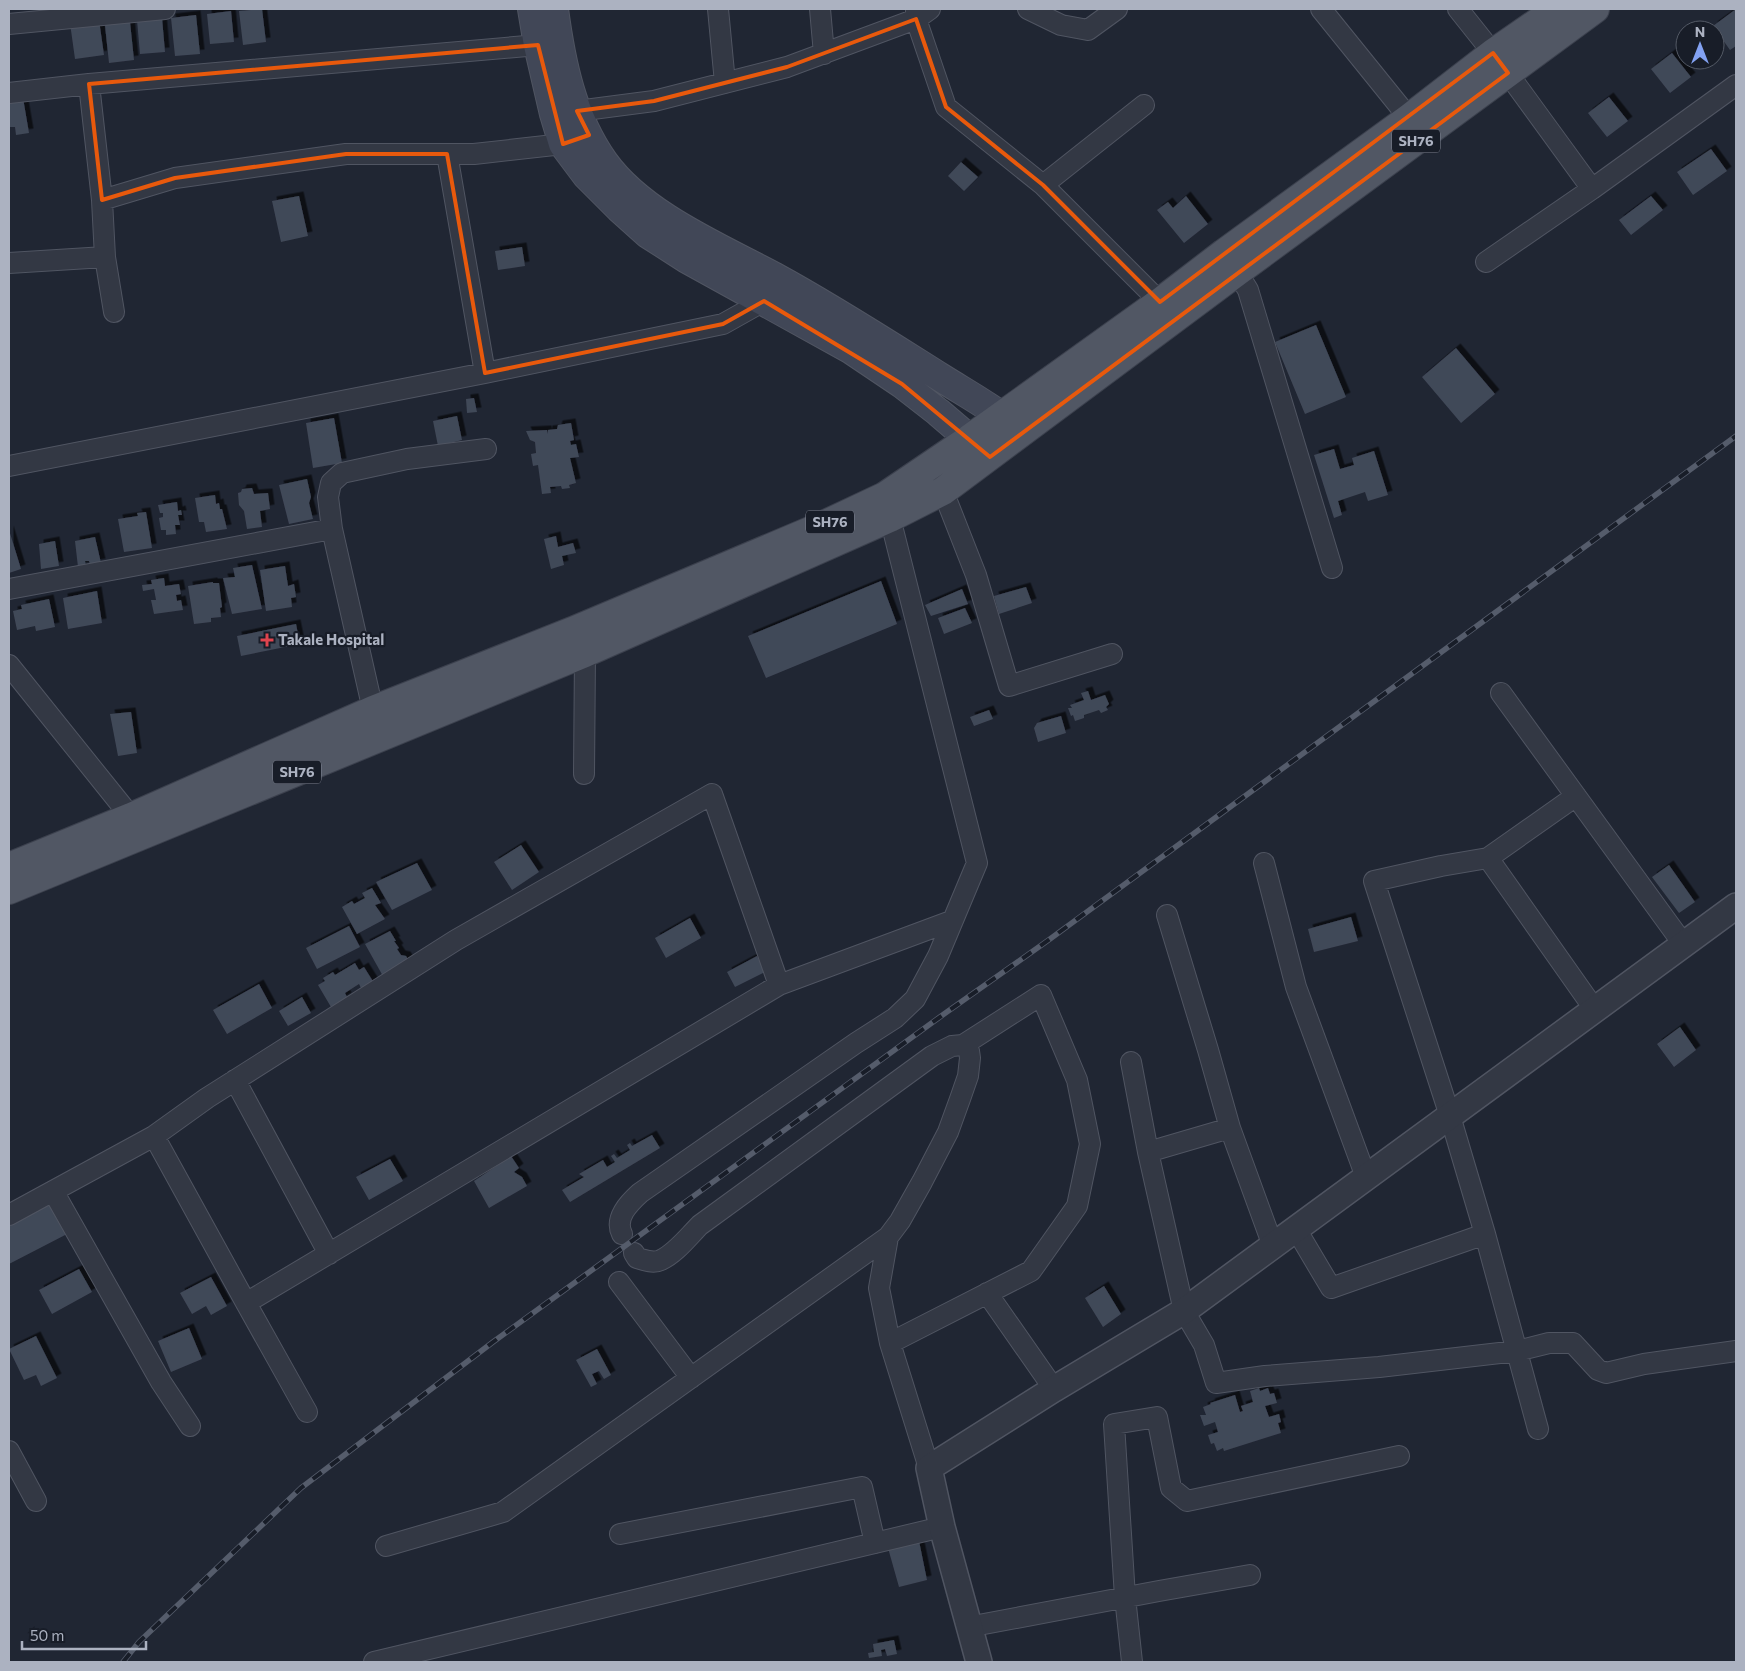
<svg xmlns="http://www.w3.org/2000/svg" width="1745" height="1671" font-family="Commissioner,sans-serif">
<style>
.building{fill:#414858;filter:url(#shadow)}
.lines{fill:none;stroke-linecap:round;stroke-linejoin:round}
.minor-casing{stroke:#505562;stroke-width:22}
.tertiary-casing{stroke:#505562;stroke-width:28}
.secondary-casing{stroke:#505562;stroke-width:30}
.primary-casing{stroke:#3c414e;stroke-width:30}
.minor{stroke:#333844;stroke-width:20}
.tertiary{stroke:#333844;stroke-width:25}
.secondary{stroke:#414757;stroke-width:28}
.primary{stroke:#515764;stroke-width:28}
.rail-casing{stroke:#555c6b;stroke-width:5.5}
.rail{stroke:#181d28;stroke-width:4;stroke-dasharray:11;stroke-linecap:butt}
.marked{fill:none;stroke:#e8590c;stroke-width:4;stroke-linejoin:round}
.health-dot{fill:#e0444e;stroke:#181d28;stroke-width:2}
.labels{text-anchor:middle;stroke-width:4.5;stroke-linejoin:round;paint-order:stroke}
.shield{fill:#181d28;stroke:#808593;stroke-width:1}
.shield-label{font-size:14px;font-weight:bold;fill:#acb2c1}
.poi-label{font-size:15px;font-weight:bold;fill:#acb2c1;stroke:#181d28;text-anchor:start}
</style>
<defs>
<filter id="shadow"><feDropShadow dx="4.5" dy="-4.5" stdDeviation="0" flood-color="#0009"/></filter>
</defs>
<rect width="100%" height="100%" fill="#202633"/>
<!-- building -->
<path class="building" d="M262,9L266,42L243,45L239,11Z
M1736,9V46L1730,50L1713,26Z
M231,11L234,42L210,44L207,14Z
M196,15L200,54L175,56L171,18Z
M162,18L165,52L140,54L137,20Z
M99,20L104,55L75,59L70,23Z
M130,22L134,60L109,63L105,25Z
M1672,53L1691,77L1670,93L1651,69Z
M1609,97L1628,121L1607,137L1588,113Z
M23,98L29,133L16,135L15,127H9V101Z
M1711,149L1727,171L1693,195L1677,172Z
M961,162L978,177L964,191L948,176Z
M299,196L308,236L281,242L272,201Z
M1186,196L1208,224L1184,243L1157,210L1168,202L1173,208Z
M1651,196L1663,210L1631,235L1619,220Z
M522,247L525,266L498,270L495,251Z
M1316,325L1346,397L1305,414L1275,342Z
M1456,348L1495,394L1461,423L1422,377Z
M474,398L477,412L467,413L466,399Z
M457,416L462,440L438,446L433,421Z
M334,418L342,463L313,468L306,423Z
M571,423L574,440L570,441L571,445L576,444L579,457L570,458L576,483L569,485L570,488L562,489L561,486L550,487L551,493L542,494L538,465L533,466L531,454L536,453L535,442L530,440L526,431L547,430L548,434V430L557,429L558,425Z
M1334,449L1340,469L1354,465L1352,458L1374,451L1388,495L1368,501L1365,492L1338,501L1342,515L1334,518L1314,455Z
M307,479L311,497L309,503L313,519L289,524L279,485Z
M252,488L254,494L268,493L270,509L260,511L262,527L247,529L244,511L239,505L238,493L241,492L242,489Z
M215,495L216,504L219,503L220,509H222L227,529L206,532L204,522H199L195,498Z
M177,502L178,511L181,510L182,515H178L180,525H175L176,534L166,535V530H161L159,518L163,517V513H160L158,505Z
M146,512L152,548L124,552L118,519L138,516L137,513Z
M9,530L21,569L9,573Z
M556,536L558,547L573,543L576,553L562,556L564,565L551,569L544,539Z
M95,537L101,563L90,565L89,561H85L86,566L78,567L75,541Z
M55,541L59,566L41,569L39,544Z
M252,565L262,609L232,614L223,578L235,577L233,568Z
M285,566L288,586L294,584L296,597L291,598L292,607L266,611L260,570Z
M164,578L165,586L179,584L181,594L176,595L177,601L181,600L183,610L154,614L151,600H156L154,589L143,591L142,585L152,584L151,580Z
M881,581L897,624L766,678L748,636Z
M213,582V583H219L222,607L220,608L221,617L211,618V622L194,624L188,586Z
M1026,587L1032,603L999,614L994,596Z
M962,589L968,604L931,616L925,605Z
M97,591L102,623L68,629L63,598Z
M49,599L55,627L36,631L35,626L17,630L13,611L22,609L21,605Z
M965,608L972,623L944,634L938,618Z
M296,624L300,644L241,656L237,636Z
M1088,691L1091,700L1105,695L1109,704L1106,707L1108,710L1101,713L1099,710L1084,715V718L1075,721L1073,715L1071,716L1068,708H1072L1070,705L1084,700L1081,693Z
M989,710L993,719L974,726L970,717Z
M131,712L137,753L118,756L110,714Z
M1061,716L1066,733L1038,742L1034,728L1037,723Z
M521,845L539,872L512,890L494,862Z
M417,863L432,890L392,910L376,882Z
M1669,865L1695,902L1679,913L1652,877Z
M372,888L381,903L375,905L385,919L357,934L342,907L352,901L354,904L365,898L362,893Z
M1351,917L1358,941L1314,952L1308,929Z
M690,918L701,938L666,958L655,938Z
M349,926L360,947L317,969L306,948Z
M390,931L396,941H394L399,948L397,949L401,955L406,956L409,961L384,978L365,944Z
M757,956L765,972L735,987L727,972Z
M355,963L359,970L364,967L374,983L362,990L359,984L345,993L347,997L331,1007L318,985L325,981L323,978L333,972L335,975Z
M259,984L272,1008L227,1034L213,1010Z
M302,997L311,1013L288,1026L279,1011Z
M1680,1027L1696,1050L1674,1067L1657,1044Z
M652,1135L660,1148L570,1202L562,1190L584,1177L579,1174L603,1160L607,1167L615,1162L611,1156L614,1154L617,1158L630,1150L627,1145L630,1143L632,1146Z
M511,1156L519,1168L514,1172L522,1177L527,1186L489,1208L474,1181Z
M390,1159L403,1181L369,1200L356,1177Z
M50,1196L69,1233L9,1264V1225L41,1209Z
M79,1269L92,1292L52,1314L39,1290Z
M211,1277L227,1306L211,1315L206,1306L192,1314L180,1293Z
M1104,1286L1121,1314L1103,1327L1085,1298Z
M189,1328L202,1359L171,1372L158,1341Z
M36,1336L57,1378L41,1386L36,1375L24,1380L9,1349Z
M597,1349L611,1375L604,1379L599,1371L592,1374L597,1384L591,1387L576,1360Z
M1259,1388L1260,1391L1268,1388L1270,1394L1274,1393L1277,1403L1265,1406L1269,1417L1279,1414L1281,1422L1278,1423L1281,1433L1224,1451L1223,1448L1217,1451L1214,1443L1211,1444L1208,1435L1218,1432L1215,1422L1204,1426L1200,1415H1206L1203,1407L1211,1404L1210,1403L1235,1395L1240,1412L1243,1411L1241,1406L1253,1402L1250,1391Z
M919,1541L927,1580L899,1587L888,1548Z
M894,1640L897,1654L887,1656L885,1649L881,1650L882,1656L869,1658L868,1653L874,1652L873,1644Z"/>
<g class="lines">
<defs>
<path id="minor" d="M718,9L725,83
M820,9L824,54
M916,9V19L946,107L1043,185L1160,302
M1028,9L1061,25L1088,30L1117,9
M1321,9L1409,118
M1458,9L1493,53L1592,189
M9,24L165,9
M89,84L102,200L105,257L114,312
M9,93L89,84L538,45
M577,111L654,101L787,67L916,19L930,9
M447,154L485,373
M1043,185L1144,105
M102,200L175,178L346,154H474L563,144L574,140
M1486,262L1592,189L1736,85
M9,263L105,257
M1237,272L1248,290L1332,568
M9,466L485,373L723,324L764,301
M943,491L976,575L1009,686L1112,654
M9,589L332,529
M9,665L131,817
M1501,693L1684,945
M373,710L332,529L328,497L331,483L342,473L407,459L486,449
M584,774L585,653
M1488,858L1595,1010
M1264,863L1296,987L1366,1177
M1167,915L1208,1050L1230,1128
M1131,1062L1148,1152L1184,1311L1204,1345L1216,1383L1265,1376L1379,1367L1517,1351L1549,1343H1573L1598,1370L1606,1373L1644,1364L1736,1351
M235,1080L329,1254
M154,1136L246,1303L307,1412
M1148,1152L1230,1128L1273,1246
M53,1191L161,1382L190,1426
M9,1215L154,1136L207,1098L456,940L712,794L779,985L951,921
M1296,1229L1331,1288L1485,1234L1450,1116L1374,881L1441,866L1488,858L1576,796
M622,1234C614,1218 629,1203 640,1193L856,1043L895,1018L915,999L938,956L977,863L890,518
M1485,1234L1538,1429
M634,1253L637,1258C645,1260 653,1264 661,1260C676,1253 688,1237 700,1225L932,1056L952,1046L963,1045L969,1051L970,1058L968,1076L960,1099L948,1132L922,1182L900,1221L888,1237L879,1288L890,1343L929,1468
M619,1282L691,1378
M987,1293L1054,1389
M246,1303L779,985
M890,1343L1031,1271L1077,1206L1090,1144L1077,1080L1041,995L963,1045
M9,1451L36,1501
M620,1534L862,1487L875,1543
M386,1546L503,1512L888,1237
M968,1627L1159,1591L1250,1575
M374,1662L942,1527
M1132,1662L1125,1597L1114,1424L1157,1417L1171,1488L1187,1501L1399,1456"/>
<path id="tertiary" d="M979,1662L942,1527L929,1468L1054,1389L1184,1311L1736,906"/>
<path id="secondary" d="M532,9L538,45L554,114L563,144L587,176L619,208L648,234L687,259L850,349L902,384L938,412L987,454
M554,9C561,62 572,117 604,162C642,215 719,247 775,277C832,308 886,343 940,377C967,394 995,409 1019,429"/>
<path id="primary" d="M9,867L131,817L373,710L575,630L817,528L885,496L969,439L1160,302L1224,253L1409,118L1493,53L1557,9
M9,890L585,653L890,518L943,491L1237,272L1595,9"/>
</defs>
<!-- minor casing -->
<use href="#minor" class="minor-casing"/>
<!-- tertiary casing -->
<use href="#tertiary" class="tertiary-casing"/>
<!-- secondary casing -->
<use href="#secondary" class="secondary-casing"/>
<!-- primary casing -->
<use href="#primary" class="primary-casing"/>
<!-- minor -->
<use href="#minor" class="minor"/>
<!-- tertiary -->
<use href="#tertiary" class="tertiary"/>
<!-- secondary -->
<use href="#secondary" class="secondary"/>
<!-- primary -->
<use href="#primary" class="primary"/>
<defs>
<path id="rail" d="M123,1662L139,1642L301,1488L493,1342L944,1014L1050,939L1736,436"/>
</defs>
<!-- rail casing -->
<use href="#rail" class="rail-casing"/>
<!-- rail -->
<use href="#rail" class="rail"/>
</g>
<!-- marked area -->
<path class="marked" d="M916,19L946,107L1043,185L1160,302L1493,53L1508,73L990,457L902,384L764,301L723,324L485,373L447,154H346L175,178L102,200L89,84L538,45L563,144L589,135L577,111L654,101L787,67Z"/>
<!-- markers -->
<path class="health-dot" d="M264.5 632.5h5v5h5v5h-5v5h-5v-5h-5v-5h5z"/>
<g class="labels">
<!-- shield labels -->
<g class="shield">
<rect x="1392" y="129.5" width="48" height="23" rx="4"/>
<rect x="806" y="510.5" width="48" height="23" rx="4"/>
<rect x="273" y="760.5" width="48" height="23" rx="4"/>
</g>
<g class="shield-label">
<text x="1416" y="146">SH76</text>
<text x="830" y="527">SH76</text>
<text x="297" y="777">SH76</text>
</g>
<!-- poi labels -->
<g class="poi-label">
<text x="278" y="645">Takale Hospital</text>
</g>
</g>
<!-- border -->
<rect width="1745" height="1671" fill="none" stroke="#acb2c1" stroke-width="20"/>
<!-- north arrow -->
<g transform="translate(1700 45)"><circle r="24" fill="#181d28" stroke="#535965"/>
<path d="M0-4L9 19L0 12L-9 19Z" fill="#82a1f1"/>
<text y="-8" font-size="14" font-weight="bold" text-anchor="middle" fill="#acb2c1">N</text>
</g>
<!-- scale -->
<path d="M22 1641v8h124v-8" fill="none" stroke="#acb2c1" stroke-width="2.5"/>
<text x="30" y="1641" font-size="15" fill="#acb2c1" stroke="#181d28" stroke-width="4" paint-order="stroke">50 m</text>
</svg>
